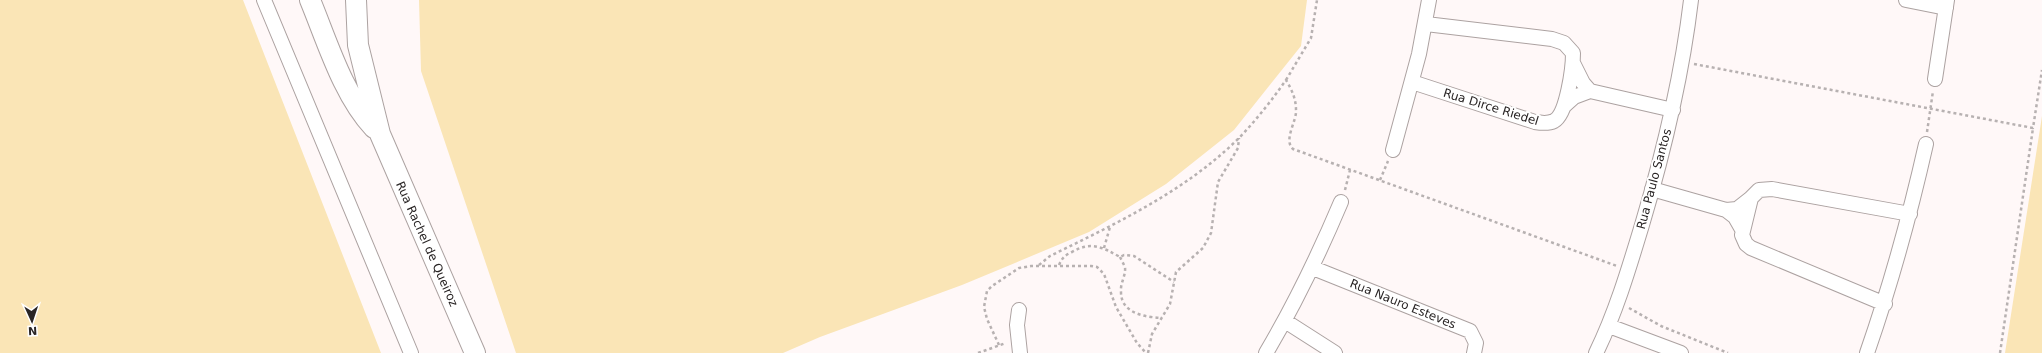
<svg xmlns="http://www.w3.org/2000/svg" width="2042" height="353" viewBox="0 0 2042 353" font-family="'DejaVu Sans',sans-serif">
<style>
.green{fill:#fae5b6}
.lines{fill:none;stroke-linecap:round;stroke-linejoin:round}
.street-casing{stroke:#aca2a1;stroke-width:16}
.secondary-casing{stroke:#aca2a1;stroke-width:22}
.path{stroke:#b7b1b1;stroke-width:2.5;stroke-dasharray:3 3;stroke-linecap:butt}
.street{stroke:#fff;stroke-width:14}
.secondary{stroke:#fff;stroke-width:20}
.labels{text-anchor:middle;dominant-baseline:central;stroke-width:4;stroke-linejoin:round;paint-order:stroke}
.street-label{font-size:12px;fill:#292525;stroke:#fff}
</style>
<rect width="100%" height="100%" fill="#fff8f8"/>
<!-- green -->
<path class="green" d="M 0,0 L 243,0 L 381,353 L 0,353 Z
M 419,0 L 1307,0 L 1301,46 L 1234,130 L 1166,184 L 1089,232 L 962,285 L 820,337 L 783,353 L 516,353 L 421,71 Z
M 2042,116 L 2042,353 L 2005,353 Z"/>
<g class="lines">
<defs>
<path id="street" d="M 264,0 L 411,353
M 1906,0 L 1946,8
M 1935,79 L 1947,0
M 1412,82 L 1535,122 C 1541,123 1548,124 1554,121 C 1567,114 1573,68 1573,53 L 1564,43 L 1552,39 L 1426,24
M 1590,91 L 1673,110
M 1564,106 L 1574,97 L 1590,91 L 1583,83 L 1573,63
M 1393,150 L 1419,54 L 1429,0
M 1652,189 L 1726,210
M 1743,231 L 1735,217 L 1726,210 L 1737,209 L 1751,198
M 1313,268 L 1470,331 L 1476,343 L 1474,353
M 1885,304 L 1751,248 L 1746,244 L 1742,235 L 1751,198 L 1759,190 L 1772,189 L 1910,214
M 1019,310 L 1017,325 L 1020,353
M 1285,321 L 1335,353
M 1609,326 L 1681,353
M 1266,353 C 1295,304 1319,254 1341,202
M 1596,353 C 1616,312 1629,268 1642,225 C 1664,151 1682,76 1691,0
M 1867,353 C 1891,284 1910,215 1926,144"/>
<path id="secondary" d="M 310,0 C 327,41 343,95 374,128
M 356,0 L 358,45 L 380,134 L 475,353"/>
</defs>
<!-- street casing -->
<use href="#street" class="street-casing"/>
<!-- secondary casing -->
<use href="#secondary" class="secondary-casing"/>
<!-- path -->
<path class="path" d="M 1694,64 L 2033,128 L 2042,70
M 1286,80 L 1311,38 L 1317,0
M 1927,132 L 1933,91
M 1380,180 L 1388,161
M 1345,190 L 1350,170
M 1104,248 L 1110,227
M 1120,257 L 1125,267 C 1126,276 1120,283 1121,292 C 1121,314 1146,317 1162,318
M 1039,265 L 1050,256 C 1117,223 1186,191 1240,137 C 1257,119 1272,100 1286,80 C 1292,90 1296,99 1296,110 C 1297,121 1283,140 1293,149 L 1617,266
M 1059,265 C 1062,258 1065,255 1072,252 C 1091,241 1102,247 1120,257 L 1124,255 L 1134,256 L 1174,282
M 1629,308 L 1661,326 L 1728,353
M 999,345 L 987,319 L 984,307 L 987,291 L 992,286 L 1019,268 L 1031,266 L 1091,266 L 1097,267 L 1104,274 L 1116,307 L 1137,343 L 1146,353
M 978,353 L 1006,343
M 1148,353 L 1152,334 L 1170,304 L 1176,272 L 1203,248 L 1211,233 L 1218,182 L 1238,148 L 1239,138
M 2000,353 L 2033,128"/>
<!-- street -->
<use href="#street" class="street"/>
<!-- secondary -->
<use href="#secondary" class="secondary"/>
</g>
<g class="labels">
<!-- street labels -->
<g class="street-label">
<text transform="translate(1491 107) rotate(17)">Rua Dirce Riedel</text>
<text transform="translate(1654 179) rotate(-75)">Rua Paulo Santos</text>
<text transform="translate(427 244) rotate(66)">Rua Rachel de Queiroz</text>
<text transform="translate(1403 304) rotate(22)">Rua Nauro Esteves</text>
</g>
</g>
<!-- north arrow -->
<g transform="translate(32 321) rotate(177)" stroke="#ffffff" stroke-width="3" paint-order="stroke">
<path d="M0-3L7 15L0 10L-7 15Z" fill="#292525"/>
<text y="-6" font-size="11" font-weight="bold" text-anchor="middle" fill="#292525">N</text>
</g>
</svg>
